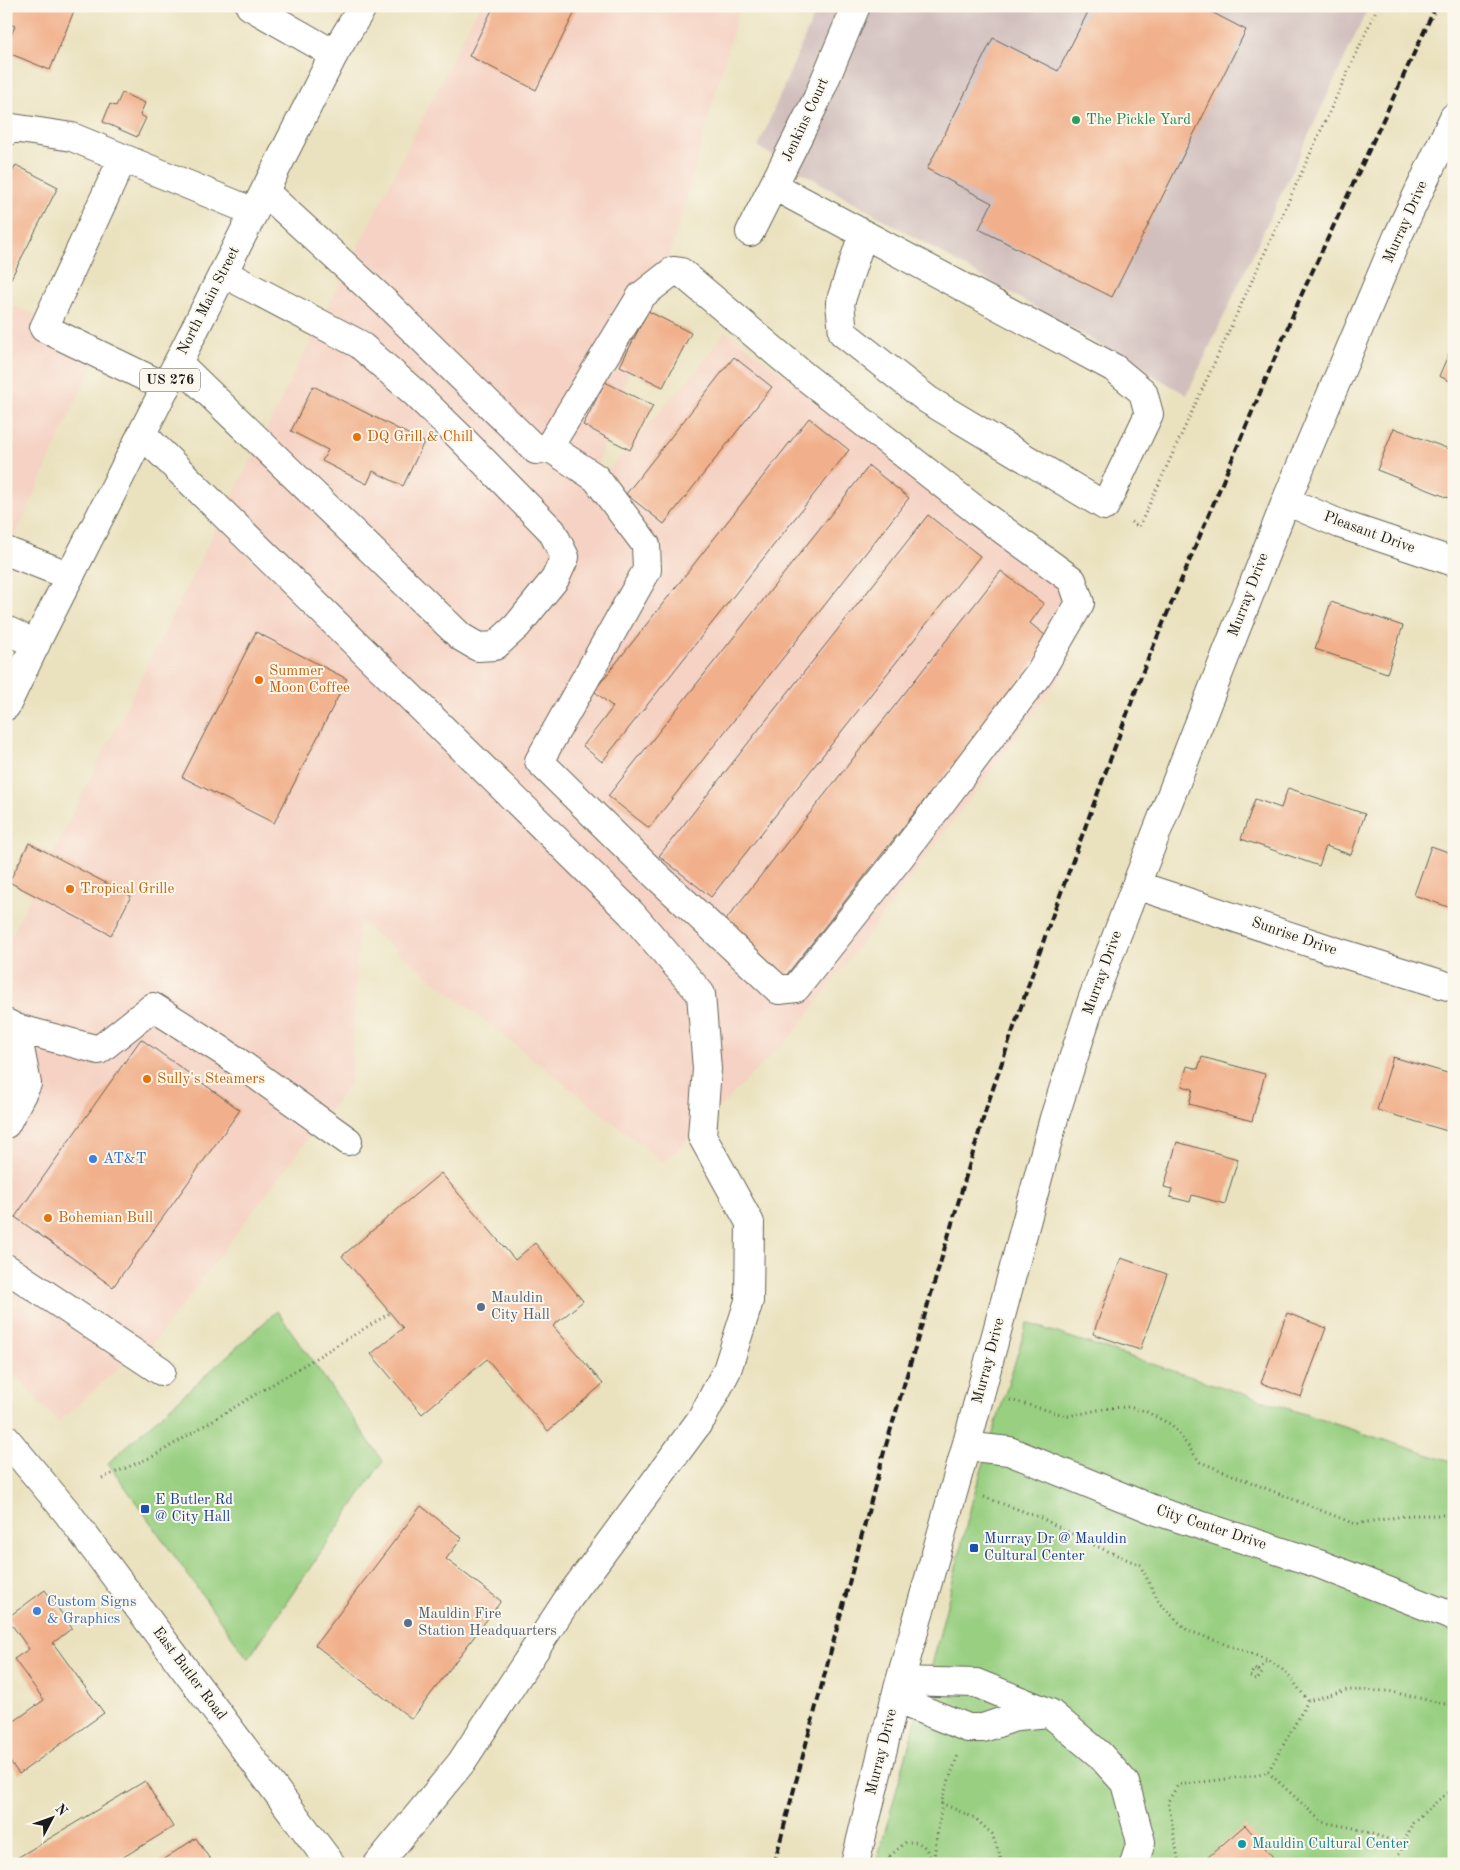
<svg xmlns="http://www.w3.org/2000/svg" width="1460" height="1870" viewBox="0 0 1460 1870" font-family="'Old Standard TT',serif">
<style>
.built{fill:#f5d2c3}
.industrial{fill:#d1bfbd}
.green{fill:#98cf81;stroke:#5a764e}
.building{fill:#f1b08b}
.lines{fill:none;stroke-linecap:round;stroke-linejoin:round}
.minor-casing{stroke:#646155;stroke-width:30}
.major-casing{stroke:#646155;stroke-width:30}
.path{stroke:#646155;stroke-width:3;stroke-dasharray:1 4;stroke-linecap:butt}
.minor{stroke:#fff;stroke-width:28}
.major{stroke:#fff;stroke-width:28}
.rail{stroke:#1c1c1c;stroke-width:4;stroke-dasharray:8 4;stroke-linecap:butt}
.leisure-dot{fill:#2e9e5b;stroke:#fbf7ec;stroke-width:2}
.food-dot{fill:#e8710a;stroke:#fbf7ec;stroke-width:2}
.shop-dot{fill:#3f7fe0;stroke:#fbf7ec;stroke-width:2}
.service-dot{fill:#5c6f8a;stroke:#fbf7ec;stroke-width:2}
.transit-dot{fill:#1a4fb4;stroke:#fbf7ec;stroke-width:2}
.culture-dot{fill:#0f9aa8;stroke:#fbf7ec;stroke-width:2}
.labels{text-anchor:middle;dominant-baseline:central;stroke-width:4;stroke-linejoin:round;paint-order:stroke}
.shield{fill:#fbf7ec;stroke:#5f5e5a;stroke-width:1}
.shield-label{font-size:14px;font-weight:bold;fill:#1c1c1c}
.street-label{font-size:15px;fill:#1c1c1c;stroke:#fbf7ec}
.leisure-label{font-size:15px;fill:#27864d;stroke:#fbf7ec;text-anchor:start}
.food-label{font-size:15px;fill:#c56008;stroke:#fbf7ec;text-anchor:start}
.shop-label{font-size:15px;fill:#366cbe;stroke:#fbf7ec;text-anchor:start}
.service-label{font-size:15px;fill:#4e5e75;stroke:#fbf7ec;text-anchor:start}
.transit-label{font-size:15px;fill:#164399;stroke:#fbf7ec;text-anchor:start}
.culture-label{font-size:15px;fill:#0d838f;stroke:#fbf7ec;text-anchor:start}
</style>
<rect width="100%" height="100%" fill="#fbf7ec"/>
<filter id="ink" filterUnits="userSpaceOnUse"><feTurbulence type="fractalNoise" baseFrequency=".02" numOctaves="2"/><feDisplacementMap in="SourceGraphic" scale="10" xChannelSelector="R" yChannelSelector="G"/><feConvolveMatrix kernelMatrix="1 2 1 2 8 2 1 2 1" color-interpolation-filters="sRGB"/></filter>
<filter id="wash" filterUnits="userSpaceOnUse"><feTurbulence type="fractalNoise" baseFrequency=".0096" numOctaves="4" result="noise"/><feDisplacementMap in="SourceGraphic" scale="20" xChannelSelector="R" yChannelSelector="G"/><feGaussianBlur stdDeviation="1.12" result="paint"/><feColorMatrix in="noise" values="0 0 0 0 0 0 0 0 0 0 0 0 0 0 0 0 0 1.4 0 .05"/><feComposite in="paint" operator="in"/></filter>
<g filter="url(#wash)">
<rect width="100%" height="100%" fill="#eae2bf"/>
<!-- built -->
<path class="built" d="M 479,6 L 740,6 L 668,262 L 586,495 L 700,366 L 725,331 L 1077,590 L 1066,670 L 794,1033 L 664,1163 L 359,921 L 351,1082 L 155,1341 L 108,1377 L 58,1423 L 6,1364 L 6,946 Z
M 6,303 L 102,343 L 6,557 Z"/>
<!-- industrial -->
<path class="industrial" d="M 818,6 L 1369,6 L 1187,395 L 758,147 Z"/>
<!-- green -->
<path class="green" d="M 277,1311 L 383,1461 L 248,1659 L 108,1463 Z
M 1027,1323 L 1454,1463 L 1454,1864 L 876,1864 L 919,1709 L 928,1682 L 973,1498 Z"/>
<g id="blocks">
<!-- building -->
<path class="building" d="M 6,6 L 76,6 L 50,70 L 6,52 L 6,47 L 15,26 L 6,23 Z
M 494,6 L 578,6 L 536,90 L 469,56 Z
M 1091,6 L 1200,6 L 1246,30 L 1112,297 L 979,229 L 992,203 L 927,169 L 993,38 L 1058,71 Z
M 122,93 L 145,103 L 140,115 L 146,118 L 137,137 L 103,122 L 110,104 L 116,106 Z
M 16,165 L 58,187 L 6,288 L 6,184 Z
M 648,311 L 691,333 L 663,387 L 620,366 Z
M 1454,342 L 1454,383 L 1439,376 Z
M 734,357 L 772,387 L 664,524 L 626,494 Z
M 605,382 L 653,406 L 630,450 L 583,425 Z
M 313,386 L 424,442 L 403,486 L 373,471 L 367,484 L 322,461 L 328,450 L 291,431 Z
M 809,418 L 849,450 L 602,762 L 583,746 L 613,707 L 594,691 Z
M 1394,428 L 1454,451 L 1454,500 L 1377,470 Z
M 869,466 L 909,498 L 649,828 L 608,796 Z
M 928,515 L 980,556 L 711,897 L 659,856 Z
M 1001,571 L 1044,604 L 1030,623 L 1051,640 L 785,977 L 721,926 Z
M 1331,602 L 1403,626 L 1387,673 L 1315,649 Z
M 256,632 L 347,679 L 274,823 L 182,777 Z
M 1288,788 L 1365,814 L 1351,855 L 1326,846 L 1319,866 L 1241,839 L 1255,799 L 1281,808 Z
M 29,843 L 131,896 L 111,935 L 9,882 Z
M 1431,846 L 1454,854 L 1454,909 L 1414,895 Z
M 141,1039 L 240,1110 L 113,1287 L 15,1217 Z
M 1202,1057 L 1265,1074 L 1252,1121 L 1189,1104 L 1193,1089 L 1182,1086 L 1187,1066 L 1198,1069 Z
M 1393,1057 L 1454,1075 L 1454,1133 L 1377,1110 Z
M 1177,1142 L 1238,1159 L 1225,1204 L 1192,1195 L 1190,1202 L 1170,1197 L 1172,1189 L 1164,1187 Z
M 441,1173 L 515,1260 L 535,1243 L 583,1301 L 553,1326 L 603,1384 L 548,1431 L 487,1359 L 422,1414 L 371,1354 L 403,1328 L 342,1256 Z
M 1121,1258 L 1167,1274 L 1140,1350 L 1093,1334 Z
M 1287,1313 L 1326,1328 L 1301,1397 L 1261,1383 Z
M 421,1506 L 462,1538 L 446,1559 L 501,1601 L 412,1719 L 315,1645 Z
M 45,1590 L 72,1628 L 53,1643 L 104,1713 L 19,1774 L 6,1756 L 6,1727 L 44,1700 L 14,1659 L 29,1649 L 7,1618 Z
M 145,1781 L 173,1827 L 112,1864 L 7,1864 Z
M 1245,1825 L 1279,1864 L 1200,1864 Z
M 196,1838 L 213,1864 L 156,1864 Z"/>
</g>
</g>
<g filter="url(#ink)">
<use href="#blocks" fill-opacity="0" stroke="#646155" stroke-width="1"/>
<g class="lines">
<defs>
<path id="minor" d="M 250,6 L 334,54
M 6,132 L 13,128 L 72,137 L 254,212
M 123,158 L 44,328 L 166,387
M 774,186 L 1114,368 L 1143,392 L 1149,414 L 1105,506 L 928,400 L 843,333 L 840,303 L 863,234
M 265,192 L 386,303 L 536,450 L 549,447 L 641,296 L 673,271 L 681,272 L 803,375 L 977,511 L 1072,580 L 1080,603 L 1040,672 L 900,857 L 796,988 L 779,990 L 648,868 L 539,761 L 647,570 L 646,545 L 596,478 L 549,447
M 750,232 L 817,99 L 856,6
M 178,363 L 461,637 L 478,647 L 495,646 L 517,626 L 555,579 L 565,557 L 552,531 L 460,437 L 416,394 L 359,344 L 223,273
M 142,434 L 631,913 L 701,994 L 707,1069 L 702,1136 L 750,1223 L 749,1301 L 727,1370 L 702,1418 L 568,1599 L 461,1763 L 378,1864
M 1286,501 L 1340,524 L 1454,562
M 6,551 L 70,576
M 6,630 L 36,644
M 1136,885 L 1341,953 L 1454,988
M 6,1023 L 16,1028 L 27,1084 L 6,1124
M 16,1028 L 99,1050 L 153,1007 L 224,1052 L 348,1141
M 6,1268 L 161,1371
M 967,1443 L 982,1448 L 1009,1451 L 1157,1511 L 1319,1564 L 1454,1617
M 901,1681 L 976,1683 L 1050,1713 L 1100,1755 L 1125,1783 L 1141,1842 L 1134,1864
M 895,1699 L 968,1728 L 983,1728 L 1018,1716 L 1048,1713
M 855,1864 L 895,1699 L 967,1443 L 1054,1118 L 1092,1000 L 1136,885 L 1286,501 L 1397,238 L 1454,117"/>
<path id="major" d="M 6,706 L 40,635 L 334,54 L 363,6
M 6,1439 L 66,1511 L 331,1864"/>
</defs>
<!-- minor casing -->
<use href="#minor" class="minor-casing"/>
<!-- major casing -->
<use href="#major" class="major-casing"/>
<!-- path -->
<path class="path" d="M 1131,522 L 1139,527 L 1378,6
M 1010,1400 L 1068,1416 L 1109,1408 L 1129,1407 L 1145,1411 L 1172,1425 L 1200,1462 L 1355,1524 L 1410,1515 L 1454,1515
M 102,1478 L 154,1456 L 390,1313
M 984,1497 L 1039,1517 L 1094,1545 L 1140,1565 L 1160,1604 L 1187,1630 L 1268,1660 L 1287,1673 L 1308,1701 L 1347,1690 L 1388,1691 L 1454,1706
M 1258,1671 L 1262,1673 L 1257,1680 L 1250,1676 L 1254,1669 L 1258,1671 L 1268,1660
M 1268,1772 L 1322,1822 L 1354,1828 L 1403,1844
M 941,1803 L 975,1818 L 992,1834 L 1003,1864
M 889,1856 L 898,1864
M 890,1856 L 906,1842 C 924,1841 926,1847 932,1863
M 933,1864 L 943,1796 L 958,1755
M 1179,1864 L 1168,1801 L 1178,1785 L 1259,1775 L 1268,1772 L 1308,1701
M 1397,1864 L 1396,1861 L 1413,1822 L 1454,1787"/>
<!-- minor -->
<use href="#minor" class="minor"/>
<!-- major -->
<use href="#major" class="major"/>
<!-- rail -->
<path class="rail" d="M 774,1864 L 884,1452 L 986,1109 L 1049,925 L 1143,671 L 1300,298 L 1436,6"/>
</g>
</g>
<!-- markers -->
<circle class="leisure-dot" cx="1076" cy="120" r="5"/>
<g class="food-dot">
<circle cx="357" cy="437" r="5"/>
<circle cx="259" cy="680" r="5"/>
<circle cx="70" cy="889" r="5"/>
<circle cx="147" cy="1079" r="5"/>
<circle cx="48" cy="1218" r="5"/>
</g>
<g class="shop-dot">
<circle cx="93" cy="1159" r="5"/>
<circle cx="37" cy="1611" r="5"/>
</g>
<g class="service-dot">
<circle cx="481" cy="1307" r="5"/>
<circle cx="408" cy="1623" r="5"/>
</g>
<g class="transit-dot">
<rect x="140" y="1504" width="10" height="10" rx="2.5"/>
<rect x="969" y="1543" width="10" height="10" rx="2.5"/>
</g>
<circle class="culture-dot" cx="1242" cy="1844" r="5"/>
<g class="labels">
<!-- shield labels -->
<rect class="shield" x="140" y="368.5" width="60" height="23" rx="4"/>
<g class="shield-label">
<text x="170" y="380">US 276</text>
</g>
<!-- street labels -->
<g class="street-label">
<text transform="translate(806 120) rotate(-65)">Jenkins Court</text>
<text transform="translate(1406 222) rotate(-66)">Murray Drive</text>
<text transform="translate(209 301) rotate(-63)">North Main Street</text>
<text transform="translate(1369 533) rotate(20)">Pleasant Drive</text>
<text transform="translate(1249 595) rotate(-69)">Murray Drive</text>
<text transform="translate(1294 937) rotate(19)">Sunrise Drive</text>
<text transform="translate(1103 973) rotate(-70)">Murray Drive</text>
<text transform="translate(989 1361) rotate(-75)">Murray Drive</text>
<text transform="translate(1211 1528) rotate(18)">City Center Drive</text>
<text transform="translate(189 1674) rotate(53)">East Butler Road</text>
<text transform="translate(882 1752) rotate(-76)">Murray Drive</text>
</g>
<!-- leisure labels -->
<g class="leisure-label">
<text x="1086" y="120">The Pickle Yard</text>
</g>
<!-- food labels -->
<g class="food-label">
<text x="367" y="437">DQ Grill &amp; Chill</text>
<text x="269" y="671">Summer<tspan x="269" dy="17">Moon Coffee</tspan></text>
<text x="80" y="889">Tropical Grille</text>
<text x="157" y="1079">Sully's Steamers</text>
<text x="58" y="1218">Bohemian Bull</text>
</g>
<!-- shop labels -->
<g class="shop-label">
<text x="103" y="1159">AT&amp;T</text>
<text x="47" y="1602">Custom Signs<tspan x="47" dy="17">&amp; Graphics</tspan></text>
</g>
<!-- service labels -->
<g class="service-label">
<text x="491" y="1298">Mauldin<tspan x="491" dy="17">City Hall</tspan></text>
<text x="418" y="1614">Mauldin Fire<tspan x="418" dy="17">Station Headquarters</tspan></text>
</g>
<!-- transit labels -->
<g class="transit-label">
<text x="155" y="1500">E Butler Rd<tspan x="155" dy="17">@ City Hall</tspan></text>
<text x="984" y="1539">Murray Dr @ Mauldin<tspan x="984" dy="17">Cultural Center</tspan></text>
</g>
<!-- culture labels -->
<g class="culture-label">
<text x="1252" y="1844">Mauldin Cultural Center</text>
</g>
</g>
<!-- margin -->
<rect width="1460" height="1870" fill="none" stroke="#fbf7ec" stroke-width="25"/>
<!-- north arrow -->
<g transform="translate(52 1818) rotate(49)" stroke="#fbf7ec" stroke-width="4" paint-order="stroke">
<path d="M0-4L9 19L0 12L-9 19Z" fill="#1c1c1c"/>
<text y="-8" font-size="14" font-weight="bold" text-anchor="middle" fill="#1c1c1c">N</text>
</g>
</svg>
